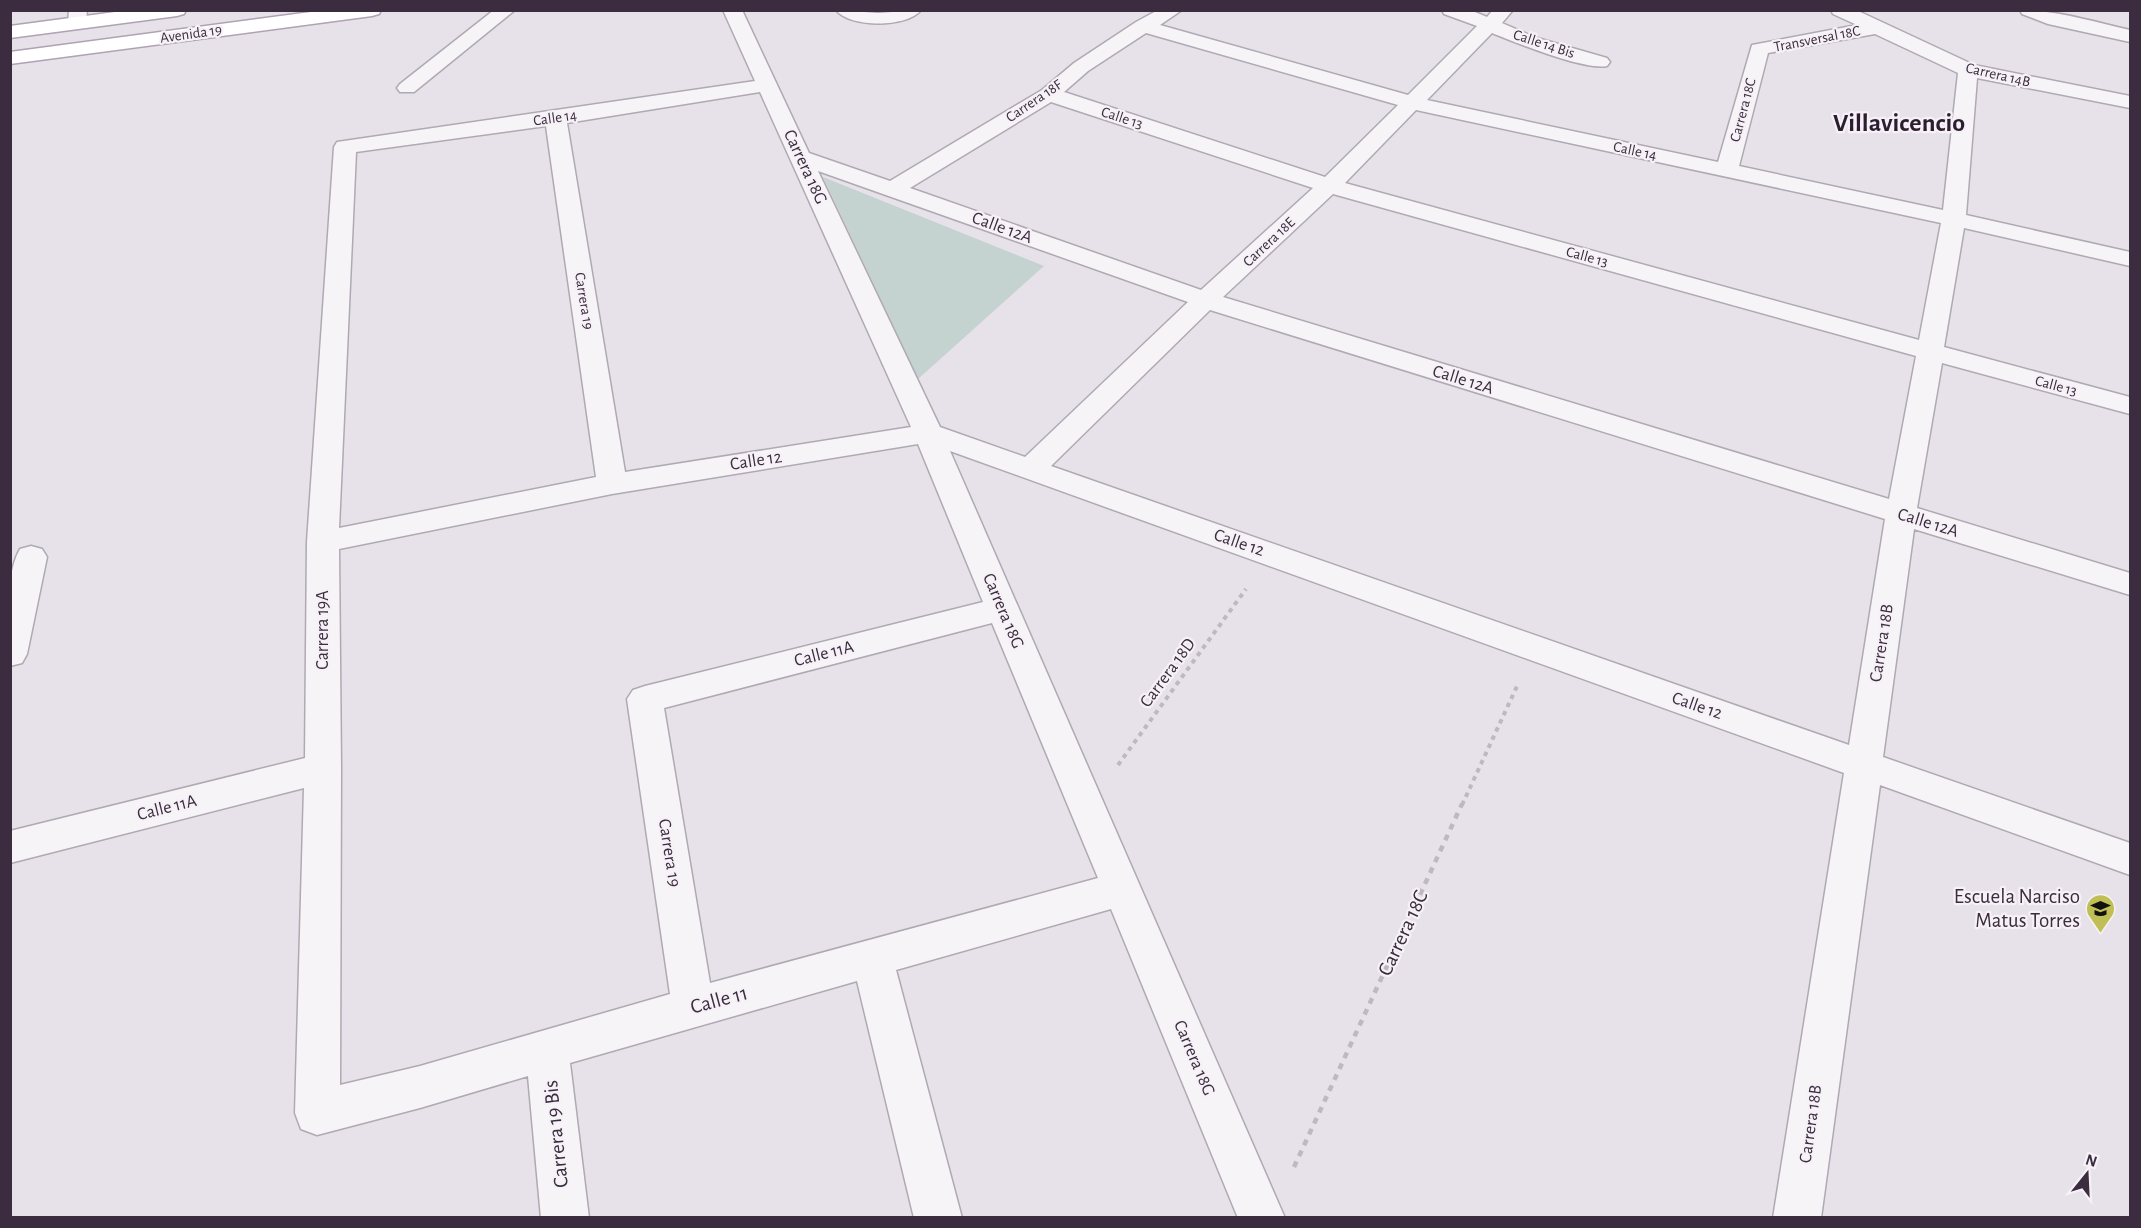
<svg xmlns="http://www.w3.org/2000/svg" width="2141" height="1228" viewBox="0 0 2141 1228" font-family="'Alegreya Sans',sans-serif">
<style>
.green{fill:#c4d2d0}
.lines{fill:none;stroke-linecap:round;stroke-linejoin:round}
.minor-casing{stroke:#b0a8b3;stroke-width:3}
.major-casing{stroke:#afa2b3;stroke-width:3}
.path-far1{stroke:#bfb8c0;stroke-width:4;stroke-dasharray:4.5 4.5;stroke-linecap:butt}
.path{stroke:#bfb8c0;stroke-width:4.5;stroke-dasharray:6 6;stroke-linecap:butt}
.minor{fill:#f7f4f7;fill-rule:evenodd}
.major{fill:#fff;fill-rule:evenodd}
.labels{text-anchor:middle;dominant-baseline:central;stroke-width:4.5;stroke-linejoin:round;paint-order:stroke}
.far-street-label{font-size:15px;fill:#3b2c3f;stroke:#f5f1f6}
.street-label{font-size:18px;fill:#3b2c3f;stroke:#f5f1f6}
.near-poi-label{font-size:21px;fill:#3b2c3f;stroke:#f5f1f6;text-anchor:end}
.near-street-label{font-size:21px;fill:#3b2c3f;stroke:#f5f1f6}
.far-town-label{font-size:26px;font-weight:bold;fill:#2c1e30;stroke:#f5f1f6}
</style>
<rect width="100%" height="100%" fill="#e7e2e9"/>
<!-- green -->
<path class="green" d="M 823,177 L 1044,266 L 918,379 Z"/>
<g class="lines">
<defs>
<path id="minor" d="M 69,10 L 87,10 L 86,23 L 84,27 L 70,27 L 68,23 Z
M 494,10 L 515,10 L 414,92 L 400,92 L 397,88 L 400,84 Z
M 723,10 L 742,10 L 809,153 L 890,181 L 1042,90 L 1074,63 L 1136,22 L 1158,10 L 1182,10 L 1160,25 L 1408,95 L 1477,26 L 1444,14 L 1442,10 L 1470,10 L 1487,17 L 1493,10 L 1513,10 L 1502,23 L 1534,37 L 1607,58 L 1610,62 L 1607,66 C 1586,71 1514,42 1492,33 L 1427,100 L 1718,162 L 1752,45 L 1857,25 L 1833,14 L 1831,10 L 1856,10 L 1974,65 L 2130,96 L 2130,108 L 1977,78 L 1966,215 L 2130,252 L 2130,266 L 1964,228 L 1944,347 L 2130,397 L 2130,414 L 1942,363 L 1917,508 L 2130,573 L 2130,595 L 1914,529 L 1883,757 L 2130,843 L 2130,875 L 1880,785 L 1821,1218 L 1773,1218 L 1844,773 L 950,451 L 1285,1218 L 1238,1218 L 1111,909 L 896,970 L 962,1218 L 914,1218 L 857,981 L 570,1063 L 589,1218 L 541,1218 L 528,1076 L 420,1108 L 317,1135 L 301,1129 L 295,1113 L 304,788 L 10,863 L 10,831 L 305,758 L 307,542 L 334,147 L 337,142 L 755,81 ZM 1146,33 L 1398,105 L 1325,177 L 1064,92 L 1088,71 ZM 1875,34 L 1958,73 L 1943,210 L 1739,166 L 1768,53 ZM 760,92 L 911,427 L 625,472 L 567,123 ZM 1051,102 L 1313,188 L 1201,290 L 910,188 ZM 1416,110 L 1941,223 L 1919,340 L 1345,183 ZM 546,126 L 596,477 L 339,528 L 356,152 ZM 818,171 L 1188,302 L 1025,457 L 940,427 ZM 1333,194 L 1916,356 L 1889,499 L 1223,297 ZM 1210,310 L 1885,519 L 1849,745 L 1051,466 ZM 918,444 L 983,602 L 645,686 L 633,690 L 627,699 L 670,994 L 420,1066 L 340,1085 L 341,768 L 339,549 L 612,494 ZM 992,623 L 1098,878 L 710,983 L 664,708 Z
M 836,10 L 878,13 L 921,10 C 907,28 850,28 836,10 Z
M 2020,10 C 2057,10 2094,22 2130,30 L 2130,42 L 2048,24 L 2022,14 Z
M 31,546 L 42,549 L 47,557 L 27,654 L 22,663 L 10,666 C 10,633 3,578 20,549 Z"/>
<path id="major" d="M 130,10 L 186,10 L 184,14 L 177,16 L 10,38 L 10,26 Z
M 326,10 L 381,10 L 379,14 L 372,16 L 10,64 L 10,52 Z"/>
</defs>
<!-- minor casing -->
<use href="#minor" class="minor-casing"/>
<!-- major casing -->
<use href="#major" class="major-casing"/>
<!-- path-far1 -->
<path class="path-far1" d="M 1118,765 L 1246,589
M 1462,805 L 1518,684"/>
<!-- path -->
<path class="path" d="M 1294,1167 L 1462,804"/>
<!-- minor -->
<use href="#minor" class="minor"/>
<!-- major -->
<use href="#major" class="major"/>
</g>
<!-- icons -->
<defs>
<symbol id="school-pin" viewBox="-11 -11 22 30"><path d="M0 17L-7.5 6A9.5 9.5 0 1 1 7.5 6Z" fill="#bfbf55" stroke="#f5f1f6"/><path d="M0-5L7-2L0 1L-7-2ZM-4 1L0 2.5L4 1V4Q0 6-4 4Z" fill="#111"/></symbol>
</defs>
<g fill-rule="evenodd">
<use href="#school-pin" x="2084" y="892" width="33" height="45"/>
</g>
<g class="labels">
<!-- far-street labels -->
<g class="far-street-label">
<text transform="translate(191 34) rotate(-8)">Avenida 19</text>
<text transform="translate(1817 39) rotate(-11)">Transversal 18C</text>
<text transform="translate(1544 44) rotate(18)">Calle 14 Bis</text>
<text transform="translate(1998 75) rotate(13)">Carrera 14B</text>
<text transform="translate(1034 101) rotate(-34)">Carrera 18F</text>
<text transform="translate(1743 110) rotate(-75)">Carrera 18C</text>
<text transform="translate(555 118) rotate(-8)">Calle 14</text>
<text transform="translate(1122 118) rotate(18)">Calle 13</text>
<text transform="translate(1635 151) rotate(12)">Calle 14</text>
<text transform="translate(1269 242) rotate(-43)">Carrera 18E</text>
<text transform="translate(1587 257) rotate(15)">Calle 13</text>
<text transform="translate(584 301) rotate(81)">Carrera 19</text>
<text transform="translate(2056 386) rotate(15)">Calle 13</text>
</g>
<!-- street labels -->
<g class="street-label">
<text transform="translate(805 167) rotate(65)">Carrera 18G</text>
<text transform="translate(1002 228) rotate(20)">Calle 12A</text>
<text transform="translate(1463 380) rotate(17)">Calle 12A</text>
<text transform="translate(756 461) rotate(-9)">Calle 12</text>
<text transform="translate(1928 523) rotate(17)">Calle 12A</text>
<text transform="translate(1239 543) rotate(19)">Calle 12</text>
<text transform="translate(1003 611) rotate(67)">Carrera 18G</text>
<text transform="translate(323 630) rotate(-90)">Carrera 19A</text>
<text transform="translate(1882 643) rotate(-81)">Carrera 18B</text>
<text transform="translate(824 654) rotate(-14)">Calle 11A</text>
<text transform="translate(1168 673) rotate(-54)">Carrera 18D</text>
<text transform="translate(1697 706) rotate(19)">Calle 12</text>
<text transform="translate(167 808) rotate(-14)">Calle 11A</text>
<text transform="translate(669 853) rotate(81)">Carrera 19</text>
<text transform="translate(1194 1058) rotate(67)">Carrera 18G</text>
<text transform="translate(1811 1124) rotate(-82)">Carrera 18B</text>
</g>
<!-- near-poi labels -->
<g class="near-poi-label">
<text x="2080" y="896">Escuela Narciso<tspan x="2080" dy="24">Matus Torres</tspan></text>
</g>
<!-- near-street labels -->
<g class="near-street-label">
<text transform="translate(1403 933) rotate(-65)">Carrera 18C</text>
<text transform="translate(719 1000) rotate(-15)">Calle 11</text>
<text transform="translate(556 1134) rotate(-96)">Carrera 19 Bis</text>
</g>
<!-- far-town labels -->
<g class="far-town-label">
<text x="1899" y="123">Villavicencio</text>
</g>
</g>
<!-- border -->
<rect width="2141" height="1228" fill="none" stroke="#3b2c3f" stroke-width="24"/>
<!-- north arrow -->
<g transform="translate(2087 1174) rotate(18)" stroke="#f5f1f6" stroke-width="4.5" paint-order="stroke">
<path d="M0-4.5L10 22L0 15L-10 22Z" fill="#3b2c3f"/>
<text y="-9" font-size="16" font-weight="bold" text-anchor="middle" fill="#3b2c3f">N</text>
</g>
</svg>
